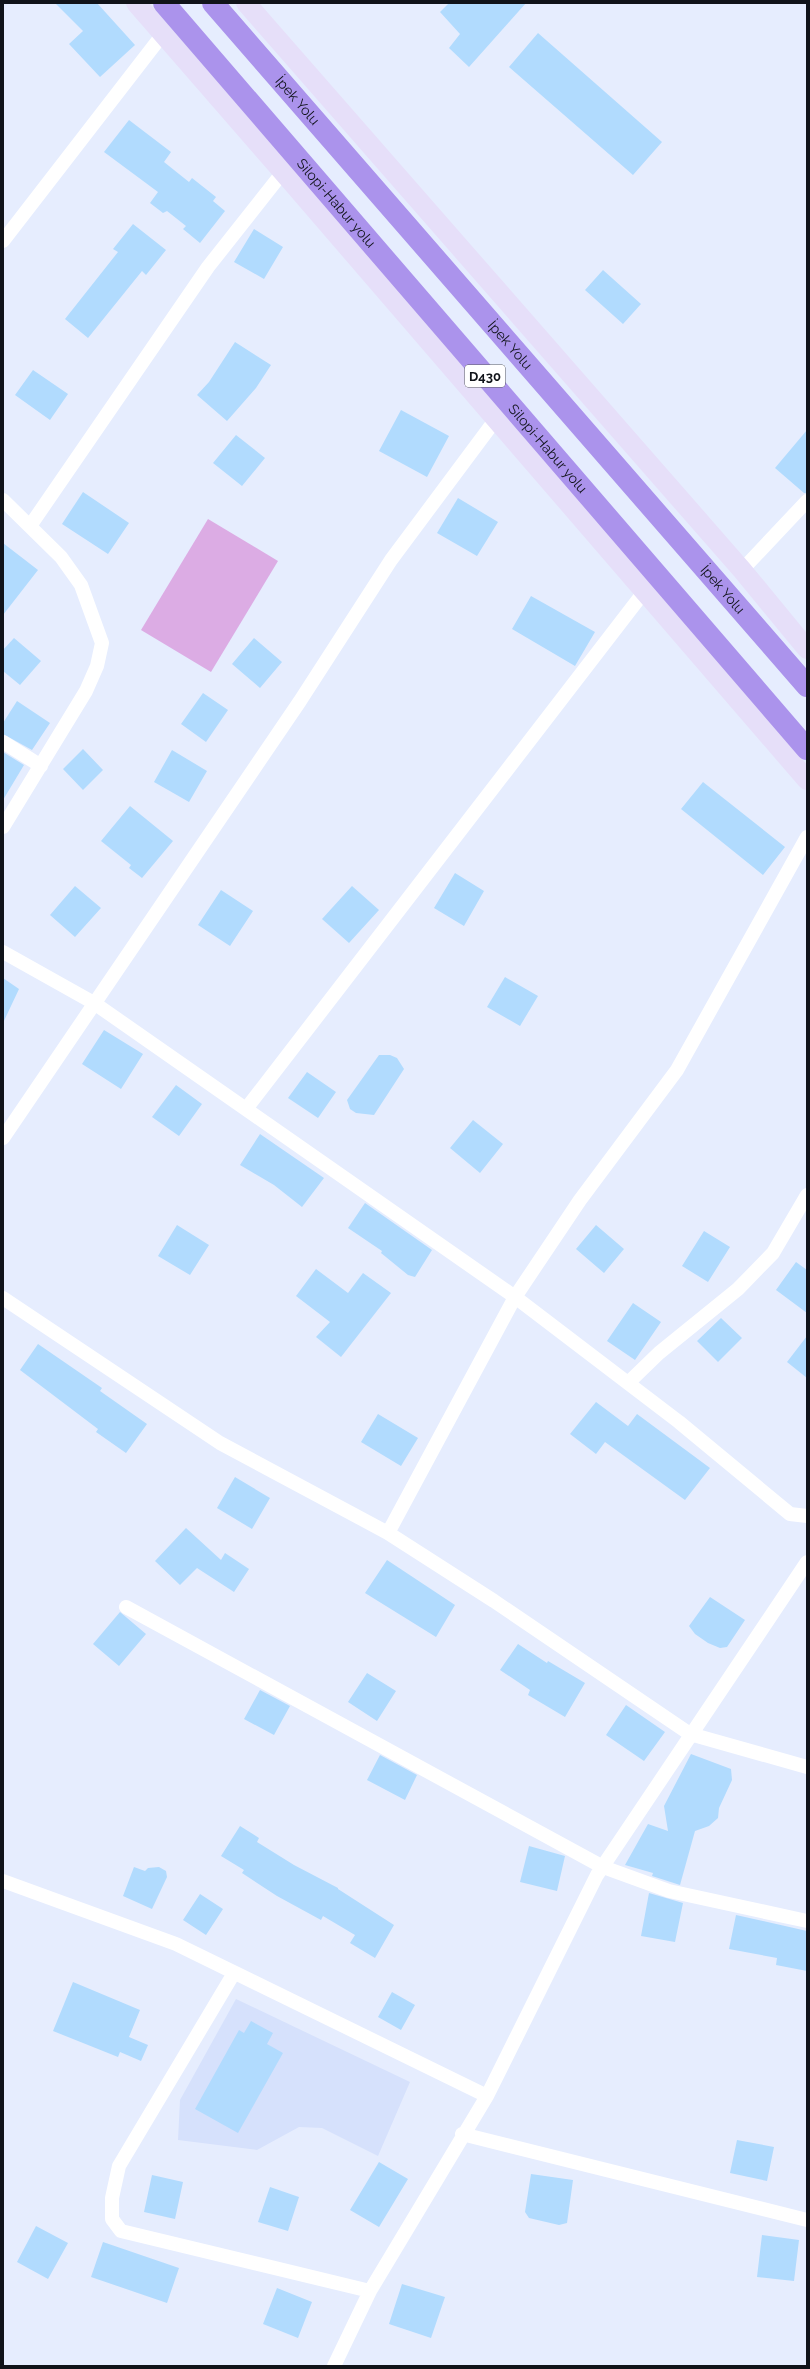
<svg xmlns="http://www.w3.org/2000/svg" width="810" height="2369" viewBox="0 0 810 2369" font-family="Raleway,sans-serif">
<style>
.built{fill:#d6e1fc}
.green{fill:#dcace4}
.building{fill:#b1dbfe}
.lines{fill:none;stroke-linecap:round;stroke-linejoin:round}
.street{stroke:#fff;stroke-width:14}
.secondary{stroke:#e6dff9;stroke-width:20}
.highway{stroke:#ab93ec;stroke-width:22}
.labels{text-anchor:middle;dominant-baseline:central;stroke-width:3.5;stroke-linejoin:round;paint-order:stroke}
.shield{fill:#fff;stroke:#585a5e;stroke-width:1}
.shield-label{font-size:13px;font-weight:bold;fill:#101319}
.street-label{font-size:14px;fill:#101319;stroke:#fff}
</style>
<rect width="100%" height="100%" fill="#e6edfe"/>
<!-- built -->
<path class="built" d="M 236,1999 L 410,2082 L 378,2156 L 322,2128 L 299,2127 L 257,2150 L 178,2140 L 180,2100 Z"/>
<!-- green -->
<path class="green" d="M 208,519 L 278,561 L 211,672 L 141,630 Z"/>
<!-- building -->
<path class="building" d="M 55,3 L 97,3 L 135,45 L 100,77 L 69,44 L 83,31 Z
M 449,3 L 526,3 L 469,67 L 449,48 L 460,34 L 440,12 Z
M 538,33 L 662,142 L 633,175 L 509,67 Z
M 129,120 L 171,152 L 164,162 L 189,182 L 192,178 L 216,197 L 213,201 L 225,211 L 200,243 L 183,229 L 186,226 L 167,211 L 163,213 L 150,203 L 158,192 L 104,152 Z
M 133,224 L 166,250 L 146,275 L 142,271 L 88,338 L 65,319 L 118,252 L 113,249 Z
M 254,229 L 283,247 L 264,279 L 234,262 Z
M 603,270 L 641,304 L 623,324 L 585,290 Z
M 235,342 L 271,365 L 256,388 L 227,421 L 197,395 L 209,382 Z
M 33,370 L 68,394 L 50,420 L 15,395 Z
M 401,410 L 449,436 L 427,477 L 379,451 Z
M 807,430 L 807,493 L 804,493 L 775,468 Z
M 236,435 L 265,458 L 242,486 L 213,463 Z
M 83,492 L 129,523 L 108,554 L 62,524 Z
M 458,498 L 498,522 L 477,556 L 437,533 Z
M 3,543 L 38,570 L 3,615 Z
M 531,596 L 595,632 L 575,666 L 512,629 Z
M 14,638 L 41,661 L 20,685 L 3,671 L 3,650 Z
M 254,638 L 282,662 L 260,688 L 232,664 Z
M 203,693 L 228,710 L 206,742 L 181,724 Z
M 17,701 L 50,723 L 32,750 L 3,734 L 3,723 Z
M 83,749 L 103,770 L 83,790 L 63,769 Z
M 172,750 L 207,771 L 189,802 L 154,782 Z
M 3,752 L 24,765 L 3,800 Z
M 703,782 L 785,847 L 763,875 L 681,809 Z
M 130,806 L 173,841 L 142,878 L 129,868 L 131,865 L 101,841 Z
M 455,873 L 484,891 L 464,926 L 434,908 Z
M 75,886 L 101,908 L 75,937 L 50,915 Z
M 352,886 L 379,910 L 349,943 L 322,919 Z
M 221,890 L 253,911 L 230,946 L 198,925 Z
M 505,977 L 538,996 L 520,1026 L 487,1007 Z
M 3,978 L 19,989 L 3,1023 Z
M 104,1030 L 143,1054 L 121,1089 L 82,1064 Z
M 379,1055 L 390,1055 L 397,1058 L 404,1069 L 374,1115 L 356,1113 L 350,1109 L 347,1100 Z
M 307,1072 L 336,1092 L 318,1118 L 288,1098 Z
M 176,1085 L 202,1104 L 179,1136 L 152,1117 Z
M 473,1120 L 503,1144 L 480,1173 L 450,1148 Z
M 260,1134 L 324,1178 L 302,1207 L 274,1185 L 240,1165 Z
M 365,1203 L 432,1250 L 415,1277 L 408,1275 L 381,1253 L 382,1251 L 348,1228 Z
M 177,1225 L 209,1245 L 190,1275 L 158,1256 Z
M 596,1225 L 624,1249 L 604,1273 L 576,1249 Z
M 704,1231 L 730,1247 L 708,1282 L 682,1266 Z
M 796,1262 L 807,1270 L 807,1313 L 776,1290 Z
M 316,1269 L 348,1293 L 363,1273 L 391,1293 L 341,1357 L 316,1337 L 330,1322 L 296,1296 Z
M 633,1303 L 661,1322 L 635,1360 L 607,1341 Z
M 721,1318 L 742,1338 L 718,1362 L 697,1341 Z
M 807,1336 L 807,1378 L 787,1362 Z
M 38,1344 L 102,1388 L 100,1391 L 147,1424 L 126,1453 L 96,1432 L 98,1429 L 20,1370 Z
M 596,1402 L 628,1426 L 637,1414 L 710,1468 L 685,1500 L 605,1442 L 596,1454 L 570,1434 Z
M 378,1414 L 418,1438 L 401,1466 L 361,1442 Z
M 235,1477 L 270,1498 L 252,1529 L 217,1508 Z
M 186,1528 L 221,1560 L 225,1553 L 249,1569 L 234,1592 L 197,1568 L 180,1585 L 155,1561 Z
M 387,1560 L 455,1605 L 436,1637 L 365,1593 Z
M 710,1597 L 745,1620 L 727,1647 L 720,1648 L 708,1643 L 695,1634 L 689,1626 Z
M 120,1612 L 146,1634 L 119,1666 L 93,1644 Z
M 518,1644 L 547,1663 L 548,1661 L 585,1683 L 565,1717 L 528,1695 L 530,1690 L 500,1670 Z
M 367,1673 L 396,1691 L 377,1721 L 348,1702 Z
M 260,1690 L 290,1706 L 274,1735 L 244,1719 Z
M 626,1705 L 665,1732 L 644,1761 L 606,1735 Z
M 691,1754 L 731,1769 L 732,1780 L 719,1808 L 718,1818 L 709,1826 L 695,1831 L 680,1885 L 652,1876 L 653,1873 L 625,1865 L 648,1824 L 668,1831 L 664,1806 Z
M 380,1755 L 417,1775 L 405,1800 L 367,1780 Z
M 240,1826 L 259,1838 L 257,1842 L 294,1865 L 338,1888 L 338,1889 L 394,1925 L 375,1958 L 350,1943 L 355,1935 L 323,1916 L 321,1920 L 277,1896 L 242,1873 L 244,1870 L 221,1856 Z
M 529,1846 L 565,1856 L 557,1891 L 520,1882 Z
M 134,1867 L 145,1871 L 148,1868 L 159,1867 L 166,1871 L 167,1877 L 152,1909 L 123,1896 Z
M 649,1893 L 683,1903 L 675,1942 L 641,1936 Z
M 200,1894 L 223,1909 L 206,1935 L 183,1920 Z
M 736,1915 L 807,1931 L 807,1971 L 776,1965 L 777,1958 L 729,1949 Z
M 73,1982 L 140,2010 L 129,2037 L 148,2045 L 141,2061 L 120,2052 L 118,2057 L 53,2031 Z
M 392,1992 L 415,2005 L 401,2030 L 378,2017 Z
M 251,2021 L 273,2033 L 267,2044 L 283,2053 L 238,2133 L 195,2109 L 239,2030 L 244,2033 Z
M 737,2140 L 774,2147 L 767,2181 L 730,2173 Z
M 379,2162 L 408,2179 L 379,2227 L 350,2210 Z
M 531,2174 L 573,2180 L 567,2223 L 559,2225 L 529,2218 L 525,2212 Z
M 152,2175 L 183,2182 L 175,2219 L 144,2212 Z
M 270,2187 L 299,2197 L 288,2231 L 258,2222 Z
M 36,2226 L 68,2243 L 48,2279 L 17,2262 Z
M 762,2235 L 799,2240 L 794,2281 L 757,2277 Z
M 103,2242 L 179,2268 L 167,2303 L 91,2277 Z
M 402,2284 L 445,2297 L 431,2338 L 389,2324 Z
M 277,2288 L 312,2302 L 298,2338 L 263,2324 Z"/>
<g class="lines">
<!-- street -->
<path class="street" d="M 3,241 L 163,34
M 3,500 L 61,557 L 81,585 L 102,643 L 97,666 L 86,691 L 3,827
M 30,526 L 208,267 L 283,172
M 742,570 L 807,501
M 3,742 L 41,766
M 3,952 L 94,1003 L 515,1297 L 679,1422 L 790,1514 L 807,1516
M 246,1109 L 644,592
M 3,1138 L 300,701 L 391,560 L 496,419
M 3,1298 L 220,1443 L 388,1533 L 494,1601 L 690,1734 L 807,1767
M 628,1383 L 659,1353 L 738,1289 L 773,1253 L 807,1195
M 388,1533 L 515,1297 L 580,1200 L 677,1070 L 807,837
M 126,1607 L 603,1867 L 669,1891 L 807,1921
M 3,1881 L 176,1944 L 487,2096
M 234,1973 L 119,2166 L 112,2198 L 112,2219 L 121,2231 L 370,2291
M 462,2134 L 807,2220
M 334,2366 L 370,2291 L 487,2096 L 597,1875 L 807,1562"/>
<!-- secondary -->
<path class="secondary" d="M 136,3 L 283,172 L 807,780
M 246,3 L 742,570 L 807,649"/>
<!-- highway -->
<g class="highway">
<path id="s1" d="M 164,3 L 807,749"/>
<path id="s2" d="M 213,3 L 807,686"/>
</g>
</g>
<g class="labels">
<!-- shield labels -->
<rect class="shield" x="465" y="365" width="40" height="22" rx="3"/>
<g class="shield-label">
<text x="485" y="376">D430</text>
</g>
<!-- street labels -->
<g class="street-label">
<text stroke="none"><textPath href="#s2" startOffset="129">İpek Yolu</textPath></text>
<text stroke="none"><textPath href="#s1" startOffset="264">Silopi-Habur yolu</textPath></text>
<text stroke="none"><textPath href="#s2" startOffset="453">İpek Yolu</textPath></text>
<text stroke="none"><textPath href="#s1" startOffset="588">Silopi-Habur yolu</textPath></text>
<text stroke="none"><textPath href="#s2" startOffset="777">İpek Yolu</textPath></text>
</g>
</g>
<!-- border -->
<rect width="810" height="2369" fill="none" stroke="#101319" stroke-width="8"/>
</svg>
